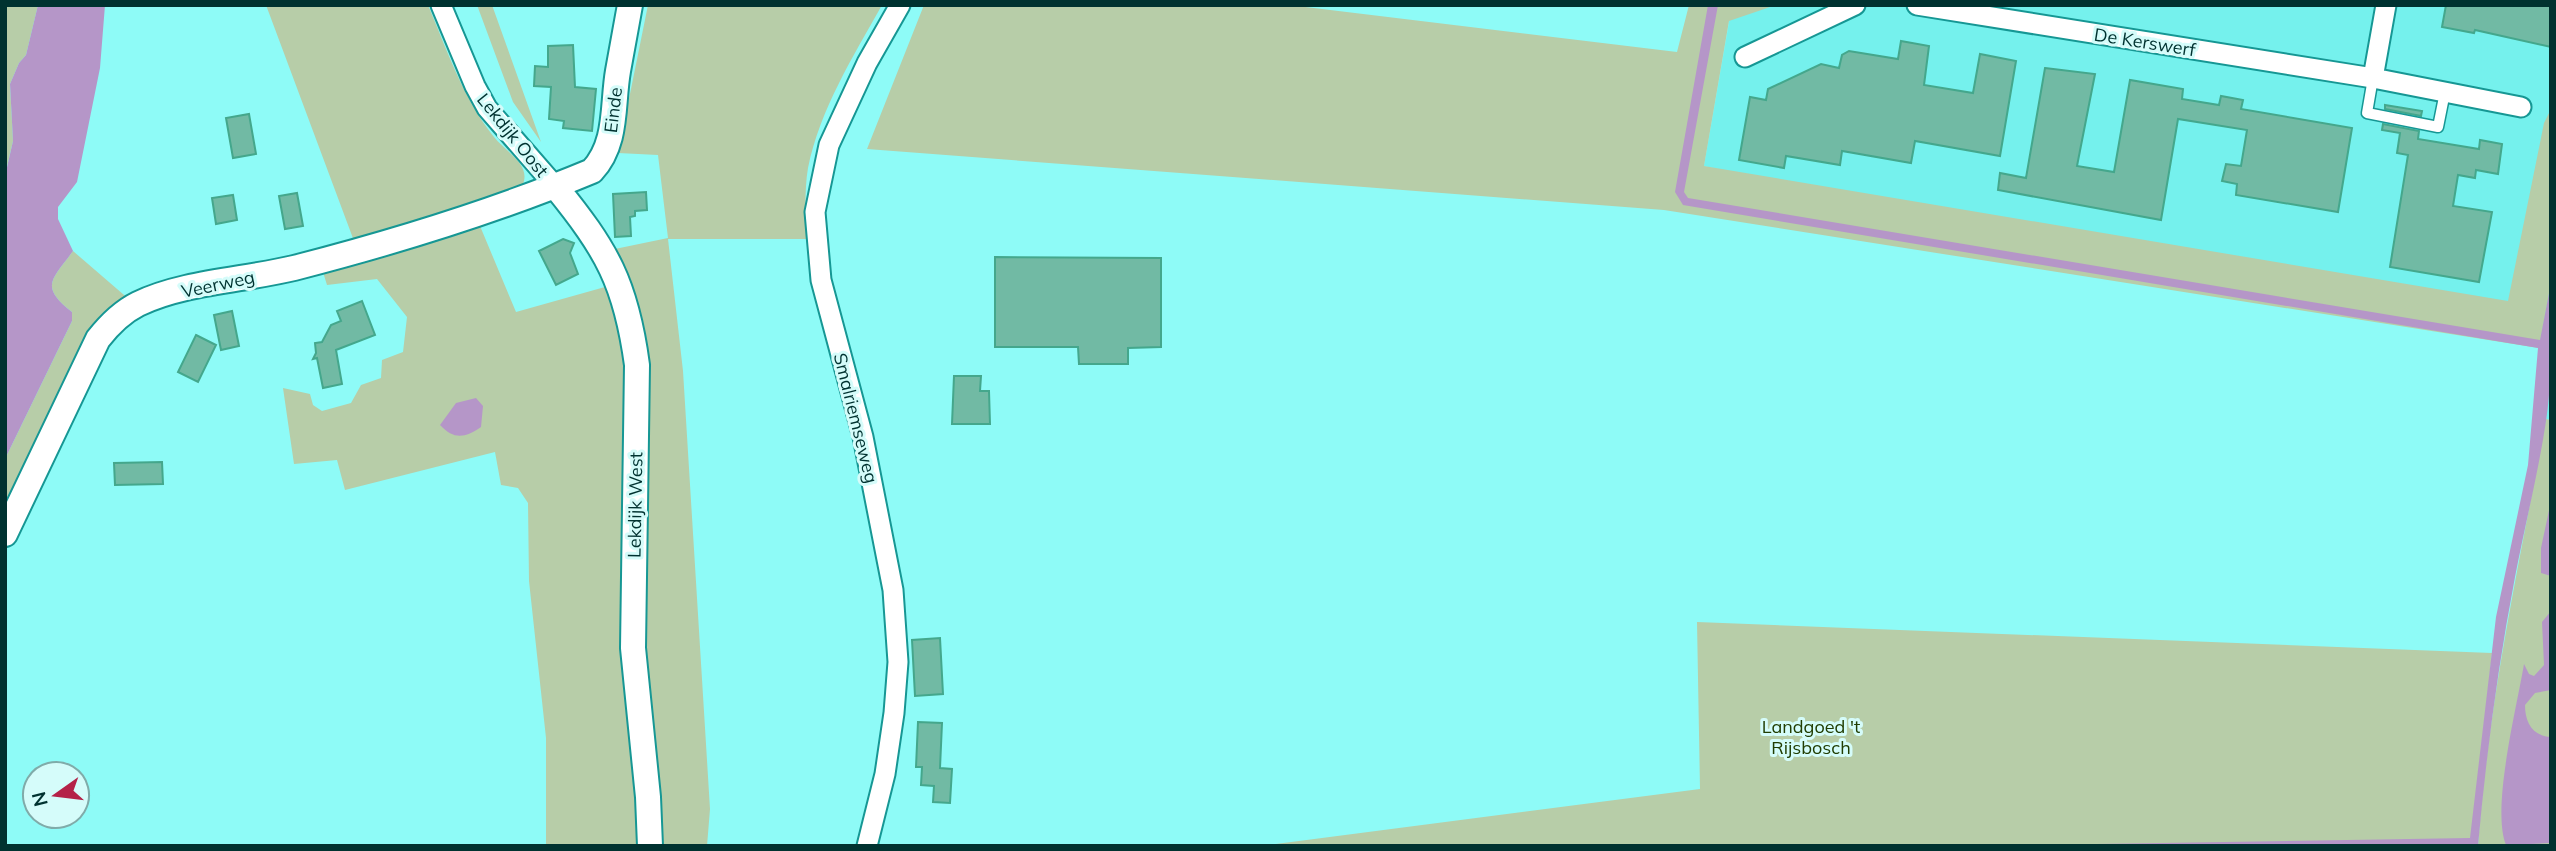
<svg xmlns="http://www.w3.org/2000/svg" width="2556" height="851" viewBox="0 0 2556 851" font-family="Mulish,sans-serif">
<style>
.built{fill:#75f1ed}
.green{fill:#b7cda8}
.water{fill:#b596c8}
.building{fill:#71baa4;stroke:#44a78c;stroke-width:2}
.lines{fill:none;stroke-linecap:round;stroke-linejoin:round}
.service-casing{stroke:#169794;stroke-width:13}
.minor-casing{stroke:#169794;stroke-width:23}
.tertiary-casing{stroke:#169794;stroke-width:28}
.service{stroke:#fff;stroke-width:10}
.minor{stroke:#fff;stroke-width:19}
.tertiary{stroke:#fff;stroke-width:24}
.labels{text-anchor:middle;dominant-baseline:central;stroke-width:6;stroke-linejoin:round;paint-order:stroke}
.street-label{font-size:18px;fill:#003230;stroke:#d5fcfa}
.park-label{font-size:18px;fill:#213d02;stroke:#d5fcfa}
</style>
<rect width="100%" height="100%" fill="#8efbf7"/>
<!-- built -->
<path class="built" d="M 1732,5 L 2551,5 L 2551,420 L 2546,419 L 2539,348 L 1704,166 Z"/>
<!-- green -->
<path class="green" d="M 5,5 L 38,5 L 26,55 L 19,63 L 10,84 L 13,141 L 5,175 Z
M 266,5 L 428,5 C 447,50 463,98 494,137 C 508,154 534,166 521,188 L 354,241 Z
M 477,5 L 492,5 L 541,142 L 513,102 Z
M 648,5 L 882,5 C 853,57 820,109 808,168 C 804,191 806,217 806,239 L 668,239 L 683,371 L 710,809 L 707,846 L 658,846 L 644,654 L 641,330 L 625,270 L 619,270 L 610,250 L 668,238 L 658,155 L 618,153 Z
M 924,5 L 1289,5 L 1677,52 L 1689,5 L 1776,5 L 1729,21 L 1704,166 L 2508,301 L 2544,123 L 2551,109 L 2551,283 L 2539,348 L 1664,210 L 867,149 Z
M 480,226 L 516,312 L 612,285 L 626,366 L 625,457 L 640,846 L 546,846 L 546,738 L 529,581 L 528,503 L 518,488 L 501,485 L 495,452 L 345,490 L 337,460 L 294,464 L 283,388 L 310,394 L 313,405 L 322,411 L 351,403 L 361,385 L 381,378 L 382,360 L 403,352 L 407,317 L 377,279 L 327,285 L 323,272 Z
M 73,251 L 131,301 L 5,510 L 5,459 L 72,321 L 72,312 C 39,286 52,280 73,251 Z
M 2546,419 L 2551,420 L 2551,846 L 2478,846 C 2488,702 2520,561 2546,419 Z
M 1697,622 L 2492,653 L 2478,790 L 2476,846 L 1260,846 L 1700,789 Z"/>
<!-- water -->
<path class="water" d="M 38,5 L 105,5 L 100,68 L 77,182 L 58,207 L 58,219 L 73,251 C 52,280 39,286 72,312 L 72,321 L 5,459 L 5,176 L 13,141 L 10,84 L 19,63 L 26,55 Z
M 1708,5 L 1718,5 L 1684,192 L 1688,198 L 2540,340 L 2551,283 C 2551,329 2553,375 2546,421 C 2538,474 2525,525 2515,577 C 2498,666 2486,756 2478,846 L 1973,846 L 2470,838 L 2496,617 L 2528,465 L 2538,348 L 1683,205 L 1675,192 Z
M 476,398 L 483,406 L 481,427 C 465,438 454,440 440,425 L 456,403 Z
M 2551,501 L 2551,576 L 2541,573 L 2541,548 Z
M 2551,611 L 2551,690 L 2535,693 L 2525,705 C 2525,722 2532,736 2551,737 L 2551,843 L 2506,845 C 2491,808 2517,707 2524,664 L 2529,674 L 2534,676 L 2544,665 L 2542,622 Z"/>
<!-- building -->
<path class="building" d="M 2446,5 L 2551,5 L 2551,47 L 2475,30 L 2474,33 L 2442,27 Z
M 1901,41 L 1929,46 L 1924,85 L 1973,93 L 1980,54 L 2016,61 L 2000,156 L 1915,141 L 1911,163 L 1842,151 L 1840,165 L 1786,156 L 1784,168 L 1739,160 L 1750,97 L 1766,100 L 1768,89 L 1821,64 L 1839,68 L 1842,55 L 1849,51 L 1898,59 Z
M 573,45 L 575,87 L 596,89 L 592,131 L 563,128 L 564,121 L 549,119 L 551,87 L 534,86 L 535,66 L 548,67 L 548,46 Z
M 2045,68 L 2095,74 L 2077,166 L 2114,172 L 2130,80 L 2183,89 L 2182,99 L 2219,105 L 2221,96 L 2243,100 L 2241,109 L 2352,128 L 2338,212 L 2236,195 L 2237,184 L 2222,181 L 2226,164 L 2241,166 L 2247,130 L 2178,119 L 2161,220 L 1998,190 L 2000,173 L 2026,178 Z
M 2385,105 L 2422,111 L 2421,116 L 2385,109 Z
M 249,114 L 256,154 L 233,158 L 226,118 Z
M 2383,124 L 2419,131 L 2418,139 L 2479,149 L 2480,140 L 2502,144 L 2498,174 L 2476,170 L 2475,178 L 2458,175 L 2453,206 L 2492,212 L 2479,282 L 2390,267 L 2408,155 L 2397,153 L 2400,133 L 2382,130 Z
M 646,192 L 647,210 L 635,211 L 635,216 L 630,217 L 631,236 L 615,237 L 613,194 Z
M 297,193 L 303,226 L 285,229 L 279,196 Z
M 233,195 L 237,220 L 216,224 L 212,198 Z
M 563,239 L 574,243 L 570,253 L 578,274 L 556,285 L 539,251 Z
M 995,257 L 1161,258 L 1161,347 L 1128,348 L 1128,364 L 1079,364 L 1078,347 L 995,347 Z
M 362,301 L 375,335 L 336,350 L 342,384 L 323,388 L 317,358 L 313,359 L 316,353 L 315,343 L 322,342 L 331,325 L 341,321 L 337,311 Z
M 232,311 L 239,346 L 221,350 L 214,315 Z
M 196,335 L 216,345 L 198,382 L 178,372 Z
M 954,376 L 981,376 L 980,391 L 989,391 L 990,424 L 952,424 Z
M 162,462 L 163,484 L 115,485 L 114,463 Z
M 940,638 L 943,694 L 915,696 L 912,640 Z
M 918,722 L 942,723 L 940,768 L 952,769 L 950,803 L 933,802 L 934,786 L 921,785 L 922,767 L 916,767 Z"/>
<g class="lines">
<defs>
<path id="service" d="M 2373,78 L 2367,113 L 2438,127 L 2445,92"/>
<path id="minor" d="M 441,5 L 475,86 L 487,108 L 555,186
M 1917,5 L 2373,78 L 2521,107
M 1745,57 L 1855,5
M 2373,78 L 2386,5
M 867,846 L 885,774 L 894,713 L 898,662 L 893,590 L 863,437 L 821,280 L 815,212 L 829,145 L 867,63 L 900,5"/>
<path id="tertiary" d="M 555,186 C 607,250 626,283 637,365 L 633,648 L 648,797 L 650,846
M 5,534 L 98,339 C 109,325 122,312 138,304 C 183,282 245,280 294,268 C 395,242 496,211 592,171 C 618,143 612,105 618,71 C 622,49 626,27 630,5"/>
</defs>
<!-- service casing -->
<use href="#service" class="service-casing"/>
<!-- minor casing -->
<use href="#minor" class="minor-casing"/>
<!-- tertiary casing -->
<use href="#tertiary" class="tertiary-casing"/>
<!-- service -->
<use href="#service" class="service"/>
<!-- minor -->
<use href="#minor" class="minor"/>
<!-- tertiary -->
<use href="#tertiary" class="tertiary"/>
</g>
<g class="labels">
<!-- street labels -->
<g class="street-label">
<text transform="translate(2145 42) rotate(9)">De Kerswerf</text>
<text transform="translate(613 110) rotate(-83)">Einde</text>
<text transform="translate(513 135) rotate(51)">Lekdijk Oost</text>
<text transform="translate(218 284) rotate(-12)">Veerweg</text>
<text transform="translate(856 418) rotate(76)">Smalriemseweg</text>
<text transform="translate(635 505) rotate(-89)">Lekdijk West</text>
</g>
<!-- park labels -->
<g class="park-label">
<text x="1811" y="726">Landgoed 't<tspan x="1811" dy="21">Rijsbosch</tspan></text>
</g>
</g>
<!-- border -->
<rect width="2556" height="851" fill="none" stroke="#003230" stroke-width="14"/>
<!-- north arrow -->
<g transform="translate(56 795) rotate(256)"><circle r="33" fill="#d5fcfa" stroke="#80aba9" stroke-width="2"/>
<path d="M0-5L12 26L0 18L-12 26Z" fill="#b42248"/>
<text y="-10" font-size="19" font-weight="bold" text-anchor="middle" fill="#003230">N</text>
</g>
</svg>
